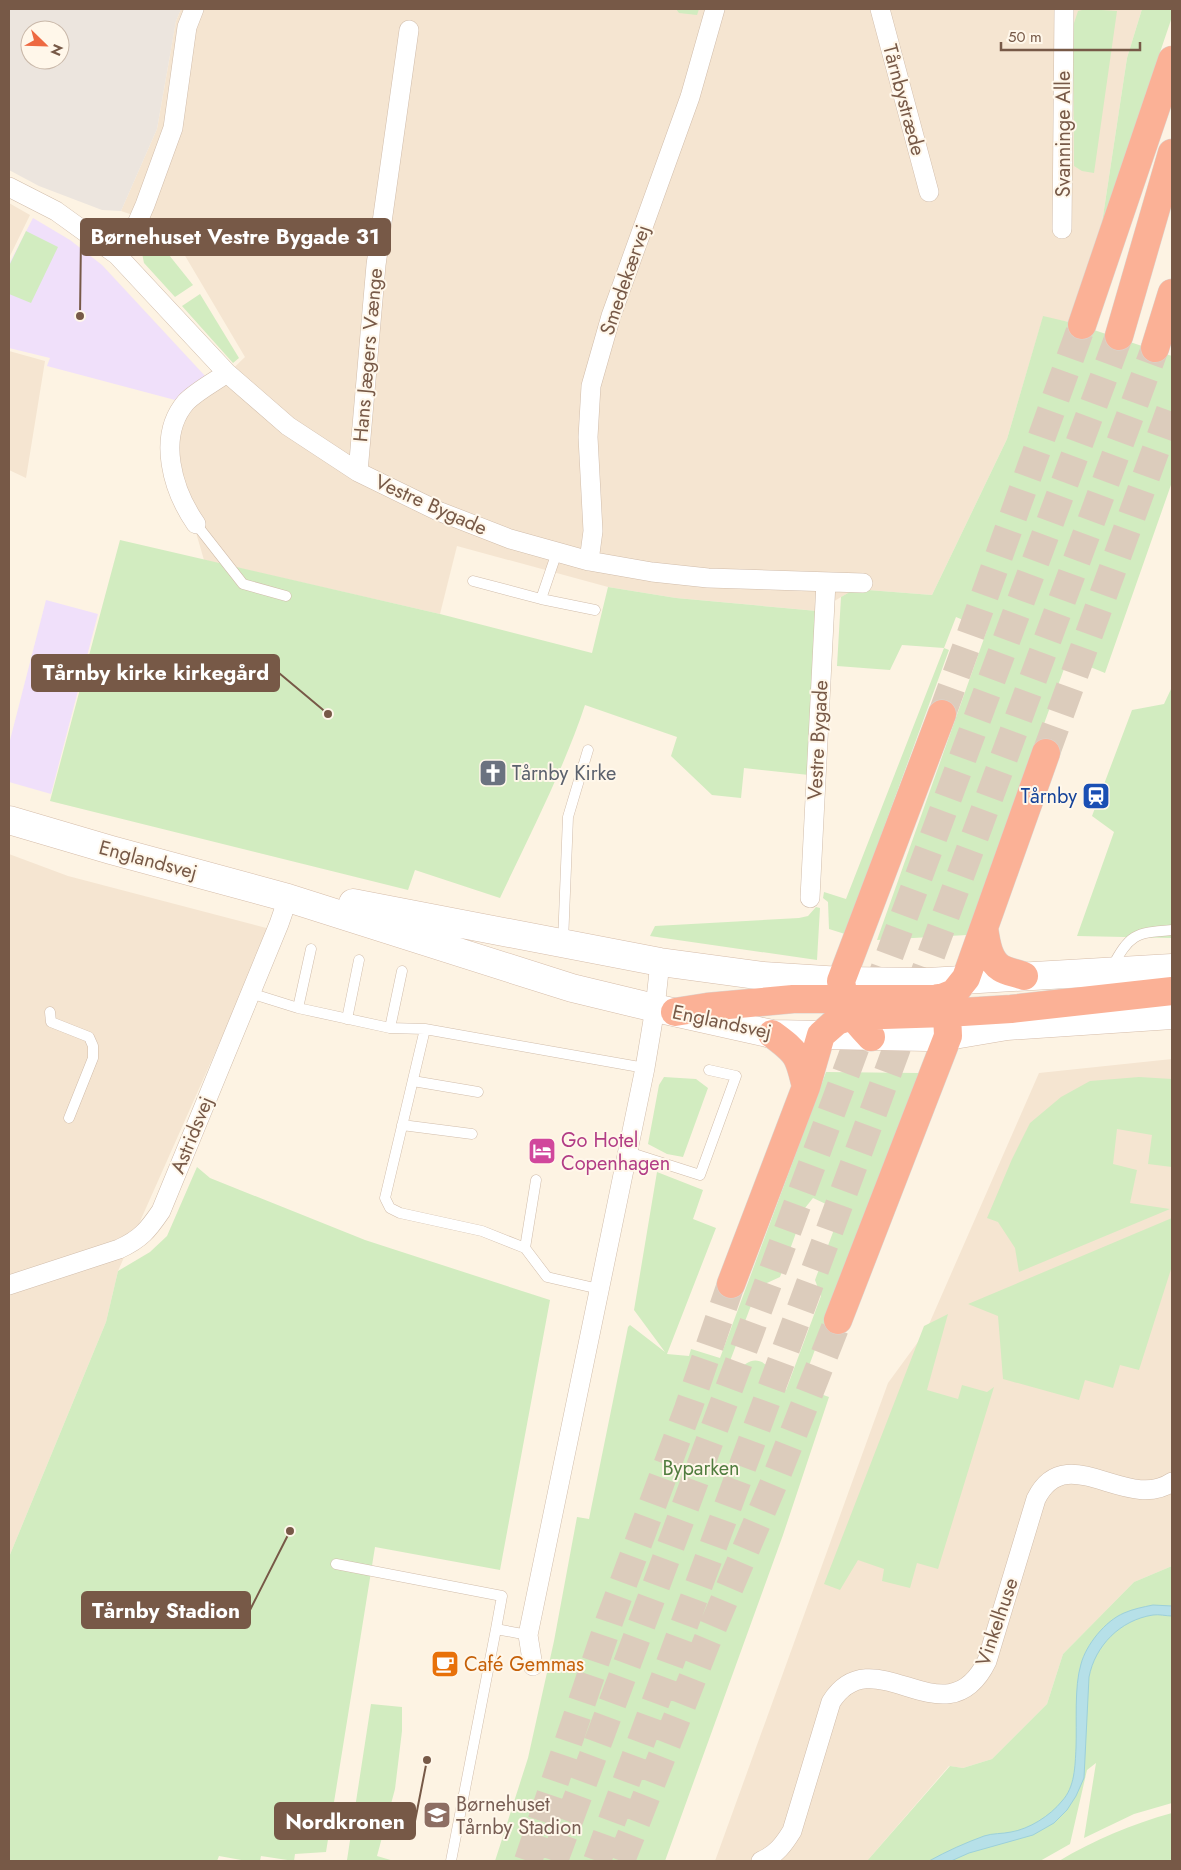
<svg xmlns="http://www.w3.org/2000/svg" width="1181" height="1870" viewBox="0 0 1181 1870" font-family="Jost,sans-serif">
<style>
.residential{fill:#f5e5d1}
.industrial{fill:#ece5de;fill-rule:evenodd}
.education{fill:#f0e0fa}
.green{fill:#d2ecc0;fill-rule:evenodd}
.water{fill:#b6e0e8;stroke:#9cd0da}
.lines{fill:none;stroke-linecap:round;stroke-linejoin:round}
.highway-tunnel{stroke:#dcccbc;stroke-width:28;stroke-dasharray:28 14;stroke-linecap:butt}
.lane-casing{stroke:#d1bdab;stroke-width:11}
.street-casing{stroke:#d1bdab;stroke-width:20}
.secondary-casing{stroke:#d5bca9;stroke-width:29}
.highway-casing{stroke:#dcd4cf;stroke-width:29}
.lane{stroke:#fff;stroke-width:10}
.street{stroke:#fff;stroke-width:19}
.secondary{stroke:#fff;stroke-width:28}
.highway{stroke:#fbb196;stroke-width:28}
.labels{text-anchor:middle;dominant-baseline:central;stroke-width:4;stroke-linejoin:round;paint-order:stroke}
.street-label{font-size:20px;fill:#775947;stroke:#fff7ea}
.worship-label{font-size:20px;fill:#5b616d;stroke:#fff7ea;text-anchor:start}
.transit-label{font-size:20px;fill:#164399;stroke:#fff7ea;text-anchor:end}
.hotel-label{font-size:20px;fill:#b23c85;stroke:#fff7ea;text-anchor:start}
.park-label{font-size:20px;fill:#517d3f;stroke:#fff7ea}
.food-label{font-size:20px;fill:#c56008;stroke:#fff7ea;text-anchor:start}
.education-label{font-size:20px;fill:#785e54;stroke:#fff7ea;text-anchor:start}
.leader{fill:none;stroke:#775947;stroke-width:2}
.callout-dot{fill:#775947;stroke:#fff7ea;stroke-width:2}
.callout{fill:#775947;stroke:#775947;stroke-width:2}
.callout-label{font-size:21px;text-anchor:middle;font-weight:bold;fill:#fff}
</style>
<rect width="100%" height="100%" fill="#fdf3e3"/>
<!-- residential -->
<path class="residential" d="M 181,9 L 1142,9 L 1127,58 L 1102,223 L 1071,315 L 1073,323 L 1043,317 L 1007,439 L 932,595 L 855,589 L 817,611 L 676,598 L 608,587 L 457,546 L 440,614 L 204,560 L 180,478 L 176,452 L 183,417 L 245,357 L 168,227 L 121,211 L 157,129 L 176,21 Z
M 9,203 L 30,215 L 9,258 Z
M 9,351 L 45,361 L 26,478 L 9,470 Z
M 9,854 L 68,876 L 270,929 L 118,1271 L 106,1322 L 9,1557 Z
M 1172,1059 L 1172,1566 L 1134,1582 L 1063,1654 L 1047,1704 L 992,1759 L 963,1768 L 949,1766 L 867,1861 L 715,1861 L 888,1383 L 926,1331 L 1039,1073 Z"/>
<!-- industrial -->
<path class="industrial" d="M 9,9 L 181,9 L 176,21 L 157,129 L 121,211 L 102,210 L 39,186 L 9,170 ZM 30,30 L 60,30 L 60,60 L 30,60 Z"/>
<!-- education -->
<path class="education" d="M 33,218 L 70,240 L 102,265 L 206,377 L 175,400 L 47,366 L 50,358 L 9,348 L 9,264 Z
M 46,600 L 98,614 L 51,794 L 9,782 L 9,744 Z"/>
<!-- green -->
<path class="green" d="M 676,9 L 699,9 L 697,15 L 679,13 Z
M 1086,9 L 1117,11 L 1094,173 L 1082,171 L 1074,166 L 1073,26 L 1078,11 Z
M 1142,9 L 1172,9 L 1172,17 L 1102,223 L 1127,58 Z
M 26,231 L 58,247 L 31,303 L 9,294 L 9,266 Z
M 149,238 L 165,250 L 193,285 L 175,297 L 144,263 L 142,253 Z
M 200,294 L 239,358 L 233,363 L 182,306 Z
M 1043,316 L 1073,323 L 1172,356 L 1172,482 L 1105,673 L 1068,658 L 967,935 L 877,940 L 987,630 L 956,617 L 944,648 L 949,650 L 845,934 L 829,929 L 828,902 L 823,898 L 824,892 L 846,899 L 944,648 L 902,645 L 890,670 L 837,666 L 841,597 L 855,589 L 932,595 L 1007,439 Z
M 120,540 L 440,614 L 592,653 L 608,587 L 676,598 L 817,611 L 809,775 L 744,768 L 741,798 L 712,795 L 671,756 L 677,737 L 585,705 C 563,771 530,834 500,898 L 415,870 L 408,890 L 50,801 Z
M 1172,687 L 1172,938 L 1077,936 L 1114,832 L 1092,816 L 1132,710 L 1164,704 Z
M 816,907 L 820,908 L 817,960 L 650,936 L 655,926 L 799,918 L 808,916 Z
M 826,1072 L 919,1073 L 801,1387 L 829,1397 L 783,1535 L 665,1861 L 495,1861 L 528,1758 L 554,1641 L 577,1517 L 589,1519 L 628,1327 L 630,1325 L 665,1352 L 634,1310 L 657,1172 L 703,1190 L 693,1219 L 716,1228 L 667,1354 L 689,1356 L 691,1349 L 720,1358 ZM 813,1198 L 841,1211 L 815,1280 L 821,1296 L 786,1390 L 777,1387 C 774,1363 752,1349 738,1373 L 727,1369 L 758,1287 L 780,1277 L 805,1208 Z
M 664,1077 L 696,1079 L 708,1088 L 683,1157 L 667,1154 L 648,1144 L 659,1085 Z
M 1139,1077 L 1172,1079 L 1172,1167 L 1148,1164 L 1152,1135 L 1117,1129 L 1113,1164 L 1137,1170 L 1130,1203 L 1170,1209 L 1019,1272 L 1015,1248 L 998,1222 L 987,1218 L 1012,1159 L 1030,1123 L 1061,1097 L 1090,1081 Z
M 197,1167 L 210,1178 L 365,1240 L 550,1300 L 500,1570 L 375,1547 L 326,1852 L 295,1854 L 294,1861 L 261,1856 L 260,1861 L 247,1861 L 219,1856 L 217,1861 L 9,1861 L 9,1557 L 106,1322 L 118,1271 L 150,1252 L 167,1236 Z
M 1172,1218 L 1172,1266 L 1139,1370 L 1120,1365 L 1113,1388 L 1085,1380 L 1079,1400 L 1003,1379 L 998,1316 L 968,1304 Z
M 948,1314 L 927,1390 L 958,1399 L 962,1385 L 987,1392 L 994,1387 L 938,1569 L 917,1563 L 910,1588 L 882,1581 L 884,1569 L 858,1560 L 840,1590 L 824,1584 L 924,1326 Z
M 1172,1566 L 1172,1803 L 1134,1814 L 1084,1838 L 1096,1763 L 1087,1770 L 1070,1844 L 1040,1861 L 867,1861 L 950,1766 L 963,1768 L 992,1759 L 1047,1704 L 1063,1654 L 1134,1582 Z
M 371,1704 L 402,1707 L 402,1731 L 395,1789 L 377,1856 L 394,1861 L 352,1861 L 347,1860 Z
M 1172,1813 L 1172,1861 L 1059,1861 C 1094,1840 1132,1824 1172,1813 Z"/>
<!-- water -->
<path class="water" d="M 1153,1605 L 1172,1606 L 1172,1616 C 1166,1616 1159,1614 1153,1615 C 1120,1620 1095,1646 1089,1677 L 1084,1778 L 1076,1796 L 1067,1810 L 1054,1823 L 1033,1835 L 969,1853 L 951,1861 L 929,1861 C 947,1851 965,1843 984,1836 C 993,1833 1002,1834 1011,1832 C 1029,1829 1050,1816 1062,1801 C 1075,1787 1075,1766 1076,1748 C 1077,1723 1074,1687 1081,1664 C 1086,1645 1105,1621 1124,1613 C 1133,1609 1143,1607 1153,1605 Z"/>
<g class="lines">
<!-- highway-tunnel -->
<path class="highway-tunnel" d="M 942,714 L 1082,325
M 1046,753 L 1172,405
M 528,1861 L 610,1619 L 688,1409 L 731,1284
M 554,1861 L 1119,336
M 597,1861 L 1155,348
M 621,1861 L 707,1641 L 775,1480 L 838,1320"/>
<defs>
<path id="lane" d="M 196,524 L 243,584 L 286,596
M 473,581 L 541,599 L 595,610
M 541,599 L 557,552
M 563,942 L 568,817 L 588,750
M 1111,969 C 1130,934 1134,933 1172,930
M 250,993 L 298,1008 L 390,1028 L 425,1029 L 645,1068
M 298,1008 L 311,949
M 50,1012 L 51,1022 L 89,1037 L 93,1046 L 93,1058 L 69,1118
M 347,1019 L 359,960
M 390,1028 L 402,971
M 425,1029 L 385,1198 L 390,1208 L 400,1213 L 482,1231 L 525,1248 L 547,1277 L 599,1289
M 413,1081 L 478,1092
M 402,1125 L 472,1134
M 628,1152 L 700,1175 L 736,1076 L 709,1070
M 525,1248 L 536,1180
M 336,1564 L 502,1596 L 496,1629
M 451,1861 L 496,1629 L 528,1635"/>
<path id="street" d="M 880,9 L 929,192
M 9,187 L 56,211 L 117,255 L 227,373 L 288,426 L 358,472 L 438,511 L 510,539 L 589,561 L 652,572 L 708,578 L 863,583
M 1062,229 L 1064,9
M 117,255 L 135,228 L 145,205 L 173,128 L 187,27 L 194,9
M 358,472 L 376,265 L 409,30
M 196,524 C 173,491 156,437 186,402 C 197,391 214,382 227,373
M 589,561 L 593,531 L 588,437 L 591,386 L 611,316 L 690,97 L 715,9
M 810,898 L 826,582
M 9,1285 L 119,1249 C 141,1239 148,1230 161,1211 L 279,924 L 288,898
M 533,1666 L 528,1635 L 645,1068 L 655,1008 L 660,962
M 761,1861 C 776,1855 784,1844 792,1831 L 831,1702 C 874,1634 946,1745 987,1661 L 1036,1499 C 1066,1438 1127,1513 1172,1482"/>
<path id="secondary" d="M 9,820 L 111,850 L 288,898 L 572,988 L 655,1008 L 772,1034 L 928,1037 L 948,1036 L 1007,1026 L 1172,1015
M 353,903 L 660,962 L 763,976 L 841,981 L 928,982 L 1172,968"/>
<path id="highway" d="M 1082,325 L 1172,60
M 1119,336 L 1172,153
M 1155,348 L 1172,293
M 984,928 C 986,941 988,960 1001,968 C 1007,972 1017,973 1024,976
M 675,1012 L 707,1007 L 793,999 L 939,999 L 954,993 L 966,978 L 1046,753
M 772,1034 C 798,1053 799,1056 806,1087
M 871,1037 C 852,1017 845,1010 841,981 L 942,714
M 731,1284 L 806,1087 L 821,1035 L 837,1021 L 852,1016 L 947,1013 L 1011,1009 L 1172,991
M 838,1320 L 948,1036 L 947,1013 L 938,998"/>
</defs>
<!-- lane casing -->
<use href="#lane" class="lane-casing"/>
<!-- street casing -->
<use href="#street" class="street-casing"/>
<!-- secondary casing -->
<use href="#secondary" class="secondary-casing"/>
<!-- highway casing -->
<use href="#highway" class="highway-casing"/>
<!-- lane -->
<use href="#lane" class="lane"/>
<!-- street -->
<use href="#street" class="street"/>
<!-- secondary -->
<use href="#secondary" class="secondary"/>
<!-- highway -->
<use href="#highway" class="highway"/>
</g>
<!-- icons -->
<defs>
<symbol id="church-square" viewBox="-11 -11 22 22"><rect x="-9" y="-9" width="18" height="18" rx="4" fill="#6b7280" stroke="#fff7ea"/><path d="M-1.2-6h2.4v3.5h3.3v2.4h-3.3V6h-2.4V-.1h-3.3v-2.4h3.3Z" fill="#fff"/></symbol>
<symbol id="station-square" viewBox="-11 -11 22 22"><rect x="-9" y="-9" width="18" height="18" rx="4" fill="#1a4fb4" stroke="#fff7ea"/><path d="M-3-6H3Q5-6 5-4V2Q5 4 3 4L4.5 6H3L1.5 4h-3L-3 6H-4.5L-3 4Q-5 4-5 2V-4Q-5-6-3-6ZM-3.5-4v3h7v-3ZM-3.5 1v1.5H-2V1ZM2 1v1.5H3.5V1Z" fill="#fff"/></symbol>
<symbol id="hotel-square" viewBox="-11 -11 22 22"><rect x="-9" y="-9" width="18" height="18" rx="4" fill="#d1479c" stroke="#fff7ea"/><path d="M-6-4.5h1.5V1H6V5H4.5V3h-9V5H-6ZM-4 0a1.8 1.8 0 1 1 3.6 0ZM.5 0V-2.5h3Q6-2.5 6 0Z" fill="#fff"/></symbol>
<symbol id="cafe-square" viewBox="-11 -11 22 22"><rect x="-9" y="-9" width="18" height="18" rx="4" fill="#e8710a" stroke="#fff7ea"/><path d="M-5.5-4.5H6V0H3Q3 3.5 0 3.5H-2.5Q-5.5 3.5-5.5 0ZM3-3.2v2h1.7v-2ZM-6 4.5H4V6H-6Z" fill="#fff"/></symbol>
<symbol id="school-square" viewBox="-11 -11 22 22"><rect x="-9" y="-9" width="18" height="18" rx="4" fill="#8d6e63" stroke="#fff7ea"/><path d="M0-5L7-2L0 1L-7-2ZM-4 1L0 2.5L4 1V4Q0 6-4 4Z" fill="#fff"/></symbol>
</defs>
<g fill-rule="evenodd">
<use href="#church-square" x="477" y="757" width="32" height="32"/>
<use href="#station-square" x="1080" y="780" width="32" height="32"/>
<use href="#hotel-square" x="526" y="1135" width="32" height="32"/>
<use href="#cafe-square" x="429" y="1648" width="32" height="32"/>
<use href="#school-square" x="421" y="1799" width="32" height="32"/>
</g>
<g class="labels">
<!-- street labels -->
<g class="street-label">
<text transform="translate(904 100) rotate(75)">Tårnbystræde</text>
<text transform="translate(1063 134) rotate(-90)">Svanninge Alle</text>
<text transform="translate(625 280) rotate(-71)">Smedekærvej</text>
<text transform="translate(368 355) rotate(-85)">Hans Jægers Vænge</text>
<text transform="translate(431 505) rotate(24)">Vestre Bygade</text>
<text transform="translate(818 740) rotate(-87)">Vestre Bygade</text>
<text transform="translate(148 860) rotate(15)">Englandsvej</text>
<text transform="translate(722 1022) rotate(12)">Englandsvej</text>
<text transform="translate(192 1135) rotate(-68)">Astridsvej</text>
<text transform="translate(997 1622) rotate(-71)">Vinkelhuse</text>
</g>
<!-- worship labels -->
<g class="worship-label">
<text x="512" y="773">Tårnby Kirke</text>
</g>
<!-- transit labels -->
<g class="transit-label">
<text x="1077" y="796">Tårnby</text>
</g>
<!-- hotel labels -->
<g class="hotel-label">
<text x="561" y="1140">Go Hotel<tspan x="561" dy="23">Copenhagen</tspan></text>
</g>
<!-- park labels -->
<g class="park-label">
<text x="701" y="1468">Byparken</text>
</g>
<!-- food labels -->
<g class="food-label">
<text x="464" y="1664">Café Gemmas</text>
</g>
<!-- education labels -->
<g class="education-label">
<text x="456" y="1804">Børnehuset<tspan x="456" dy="23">Tårnby Stadion</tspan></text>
</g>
</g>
<!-- callouts -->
<path class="leader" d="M80 316L81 237M328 714L279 673M290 1531L250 1610M427 1760L415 1821"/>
<g class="callout-dot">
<circle cx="80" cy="316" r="5"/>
<circle cx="328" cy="714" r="5"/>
<circle cx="290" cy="1531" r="5"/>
<circle cx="427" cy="1760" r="5"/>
</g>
<g class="callout">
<rect x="81" y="219" width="309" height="36" rx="5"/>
<rect x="32" y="655" width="247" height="36" rx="5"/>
<rect x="82" y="1592" width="168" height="36" rx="5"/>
<rect x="275" y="1803" width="140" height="36" rx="5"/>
</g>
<g class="callout-label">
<text x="235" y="244">Børnehuset Vestre Bygade 31</text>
<text x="156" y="680">Tårnby kirke kirkegård</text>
<text x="166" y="1618">Tårnby Stadion</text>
<text x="345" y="1829">Nordkronen</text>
</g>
<!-- border -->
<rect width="1181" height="1870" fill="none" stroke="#775947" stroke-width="20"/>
<!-- north arrow -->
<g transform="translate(45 45) rotate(113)"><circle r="24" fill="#fff7ea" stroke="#c9b8a9"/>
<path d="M0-4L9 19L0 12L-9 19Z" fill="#ed6942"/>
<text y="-8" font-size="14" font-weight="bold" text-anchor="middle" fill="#775947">N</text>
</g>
<!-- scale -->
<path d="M1001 42v8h139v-8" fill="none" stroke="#775947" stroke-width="2.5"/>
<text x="1008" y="42" font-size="15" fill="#775947" stroke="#fff7ea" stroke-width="4" paint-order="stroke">50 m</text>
</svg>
